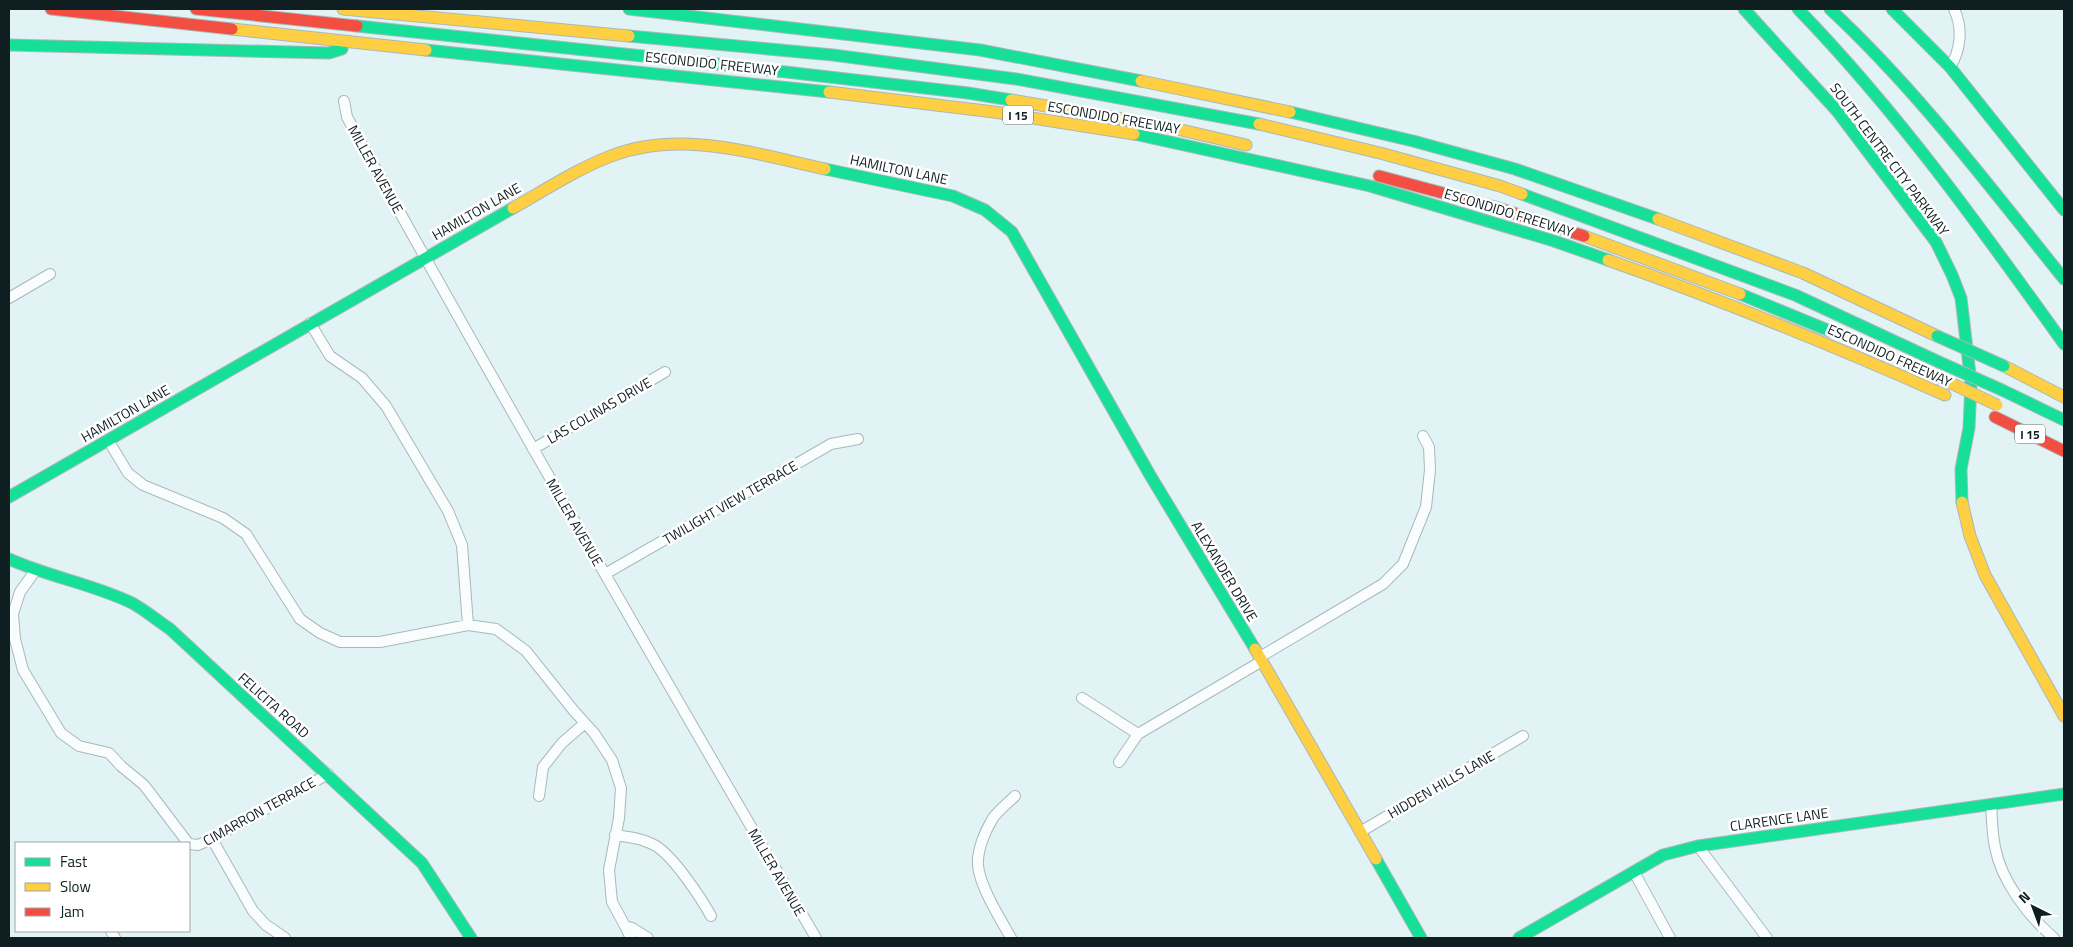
<svg xmlns="http://www.w3.org/2000/svg" width="2073" height="947" viewBox="0 0 2073 947" font-family="'Titillium Web',sans-serif">
<style>
.lines{fill:none;stroke-linecap:round;stroke-linejoin:round}
.street-casing{stroke:#a9b8ba;stroke-width:12}
.fast-casing{stroke:#a9b8ba;stroke-width:13}
.slow-casing{stroke:#a9b8ba;stroke-width:13}
.jam-casing{stroke:#a9b8ba;stroke-width:13}
.street{stroke:#fafdfe;stroke-width:10}
.fast{stroke:#16e098;stroke-width:11}
.slow{stroke:#ffcf43;stroke-width:11}
.jam{stroke:#f24e42;stroke-width:11}
.fast-bridge-casing{stroke:#a9b8ba;stroke-width:13;stroke-linecap:butt}
.slow-bridge-casing{stroke:#a9b8ba;stroke-width:13;stroke-linecap:butt}
.fast-bridge{stroke:#16e098;stroke-width:11}
.slow-bridge{stroke:#ffcf43;stroke-width:11}
.labels{text-anchor:middle;dominant-baseline:central;stroke-width:5;stroke-linejoin:round;paint-order:stroke}
.shield{fill:#fff;stroke:#576263;stroke-width:1}
.shield-label{font-size:12px;font-weight:bold;fill:#0f1e20}
.street-label{font-size:14px;fill:#0f1e20;stroke:#fff}
</style>
<rect width="100%" height="100%" fill="#e1f3f5"/>
<g class="lines">
<defs>
<path id="street" d="M 1950,67 C 1961,50 1963,28 1954,9
M 344,101 L 347,117 C 499,393 657,666 816,938
M 9,298 L 50,274
M 310,323 L 330,356 L 362,378 L 386,406 L 448,511 L 462,545 L 468,625
M 108,440 L 128,473 L 143,485 L 223,518 L 246,534 L 300,619 L 320,633 L 340,642 L 380,642 L 468,625 L 496,629 L 526,651 L 574,711 L 594,733 L 612,760 L 621,788 L 619,818 L 609,870 L 612,902 L 625,926
M 533,449 L 665,372
M 35,571 L 20,592 L 13,614 L 15,639 L 23,670 L 61,733 L 79,746 L 109,753 L 121,766 L 144,785 L 188,843
M 605,574 L 831,444 L 858,439
M 1260,657 L 1383,584 L 1403,564 L 1426,507 L 1430,470 L 1429,447 L 1423,436
M 1082,698 L 1138,734
M 1119,762 L 1138,734 L 1262,661
M 539,796 L 543,767 L 562,743 L 585,723
M 1991,804 C 1992,818 1992,833 1995,847 C 2001,881 2029,917 2054,938
M 1360,832 L 1523,736
M 615,835 C 630,837 644,839 656,846 C 674,857 701,898 711,916
M 212,839 L 253,911 L 266,925 L 285,938
M 189,844 L 198,845 L 212,839 L 328,774
M 1698,846 L 1767,938
M 1634,872 L 1670,938
M 111,931 L 115,938
M 631,938 L 625,926 L 632,928 L 648,938
M 1011,938 C 1001,920 979,885 978,865 C 977,850 985,831 993,818 C 999,810 1008,803 1015,796"/>
<path id="fast" d="M 629,9 L 980,50 L 1141,81
M 1744,9 L 1837,111 L 1936,242 L 1952,275 L 1961,298 L 1971,383 L 1969,428 L 1961,469 L 1962,502
M 1798,9 C 1898,112 1981,228 2064,344
M 1830,9 C 1918,91 1989,186 2064,279
M 1892,9 L 1950,67 L 2064,210
M 357,26 L 700,62 L 968,93 L 1011,100
M 629,36 L 833,55 L 1016,79 L 1259,124
M 9,45 L 329,53 L 342,49
M 426,50 L 829,92
M 1290,112 L 1413,141 L 1515,169 L 1658,219
M 1134,134 L 1370,186 L 1554,241 L 1608,260
M 825,169 L 953,196 L 985,210 L 1012,232 L 1150,475 L 1255,649
M 1522,194 L 1795,295 L 1939,362
M 1740,294 L 1830,331
M 2002,390 L 2064,420
M 9,497 L 513,208
M 9,559 C 49,577 93,584 132,603 C 145,610 158,621 170,629 L 422,863 L 471,938
M 1376,859 L 1421,938
M 1519,938 L 1663,855 L 1698,846 L 2064,794"/>
<path id="slow" d="M 343,9 L 629,36
M 232,29 L 426,50
M 1141,81 L 1290,112
M 829,92 L 994,112 L 1134,134
M 1011,100 L 1164,126 L 1246,145
M 1259,124 L 1380,153 L 1500,186 L 1522,194
M 513,208 C 545,190 577,169 611,156 C 681,129 755,154 825,169
M 1658,219 L 1803,273 L 1937,336
M 1584,236 L 1740,294
M 1608,260 C 1722,300 1834,346 1945,395
M 2004,366 L 2064,397
M 1962,502 L 1970,536 L 1985,575 L 2064,716
M 1255,649 L 1376,859"/>
<path id="jam" d="M 51,9 L 232,29
M 196,9 L 357,26
M 1379,176 L 1495,207 L 1584,236
M 1995,417 L 2064,451"/>
</defs>
<!-- street casing -->
<use href="#street" class="street-casing"/>
<!-- fast casing -->
<use href="#fast" class="fast-casing"/>
<!-- slow casing -->
<use href="#slow" class="slow-casing"/>
<!-- jam casing -->
<use href="#jam" class="jam-casing"/>
<!-- street -->
<use href="#street" class="street"/>
<!-- fast -->
<use href="#fast" class="fast"/>
<!-- slow -->
<use href="#slow" class="slow"/>
<!-- jam -->
<use href="#jam" class="jam"/>
<defs>
<path id="fast-bridge" d="M 1937,336 L 2004,366
M 1939,362 L 2002,390"/>
<path id="slow-bridge" d="M 1938,377 L 1997,405"/>
</defs>
<!-- fast-bridge casing -->
<use href="#fast-bridge" class="fast-bridge-casing"/>
<!-- slow-bridge casing -->
<use href="#slow-bridge" class="slow-bridge-casing"/>
<!-- fast-bridge -->
<use href="#fast-bridge" class="fast-bridge"/>
<!-- slow-bridge -->
<use href="#slow-bridge" class="slow-bridge"/>
</g>
<g class="labels">
<!-- shield labels -->
<g class="shield">
<rect x="1003" y="105.5" width="30" height="19" rx="4"/>
<rect x="2015" y="424.5" width="30" height="19" rx="4"/>
</g>
<g class="shield-label">
<text x="1018" y="115">I 15</text>
<text x="2030" y="434">I 15</text>
</g>
<!-- street labels -->
<g class="street-label">
<text transform="translate(712 63) rotate(6)">ESCONDIDO FREEWAY</text>
<text transform="translate(1114 117) rotate(10)">ESCONDIDO FREEWAY</text>
<text transform="translate(1890 159) rotate(53)">SOUTH CENTRE CITY PARKWAY</text>
<text transform="translate(376 169) rotate(61)">MILLER AVENUE</text>
<text transform="translate(899 169) rotate(12)">HAMILTON LANE</text>
<text transform="translate(476 211) rotate(-30)">HAMILTON LANE</text>
<text transform="translate(1509 212) rotate(17)">ESCONDIDO FREEWAY</text>
<text transform="translate(1890 355) rotate(24)">ESCONDIDO FREEWAY</text>
<text transform="translate(599 410) rotate(-30)">LAS COLINAS DRIVE</text>
<text transform="translate(125 413) rotate(-30)">HAMILTON LANE</text>
<text transform="translate(730 502) rotate(-30)">TWILIGHT VIEW TERRACE</text>
<text transform="translate(575 522) rotate(60)">MILLER AVENUE</text>
<text transform="translate(1225 571) rotate(59)">ALEXANDER DRIVE</text>
<text transform="translate(274 705) rotate(42)">FELICITA ROAD</text>
<text transform="translate(1441 784) rotate(-30)">HIDDEN HILLS LANE</text>
<text transform="translate(259 811) rotate(-29)">CIMARRON TERRACE</text>
<text transform="translate(1779 819) rotate(-8)">CLARENCE LANE</text>
<text transform="translate(777 872) rotate(60)">MILLER AVENUE</text>
</g>
</g>
<!-- border -->
<rect width="2073" height="947" fill="none" stroke="#0f1e20" stroke-width="20"/>
<!-- legend -->
<rect x="15" y="842" width="175" height="90" fill="#ffffff" stroke="#9fa5a6"/>
<rect x="25" y="858" width="25" height="8" fill="#16e098" stroke="#9fa5a6"/>
<text x="60" y="867" font-size="15" fill="#0f1e20">Fast</text>
<rect x="25" y="883" width="25" height="8" fill="#ffcf43" stroke="#9fa5a6"/>
<text x="60" y="892" font-size="15" fill="#0f1e20">Slow</text>
<rect x="25" y="908" width="25" height="8" fill="#f24e42" stroke="#9fa5a6"/>
<text x="60" y="917" font-size="15" fill="#0f1e20">Jam</text>
<!-- north arrow -->
<g transform="translate(2033 907) rotate(318)" stroke="#ffffff" stroke-width="4" paint-order="stroke">
<path d="M0-4L9 19L0 12L-9 19Z" fill="#0f1e20"/>
<text y="-8" font-size="14" font-weight="bold" text-anchor="middle" fill="#0f1e20">N</text>
</g>
</svg>
